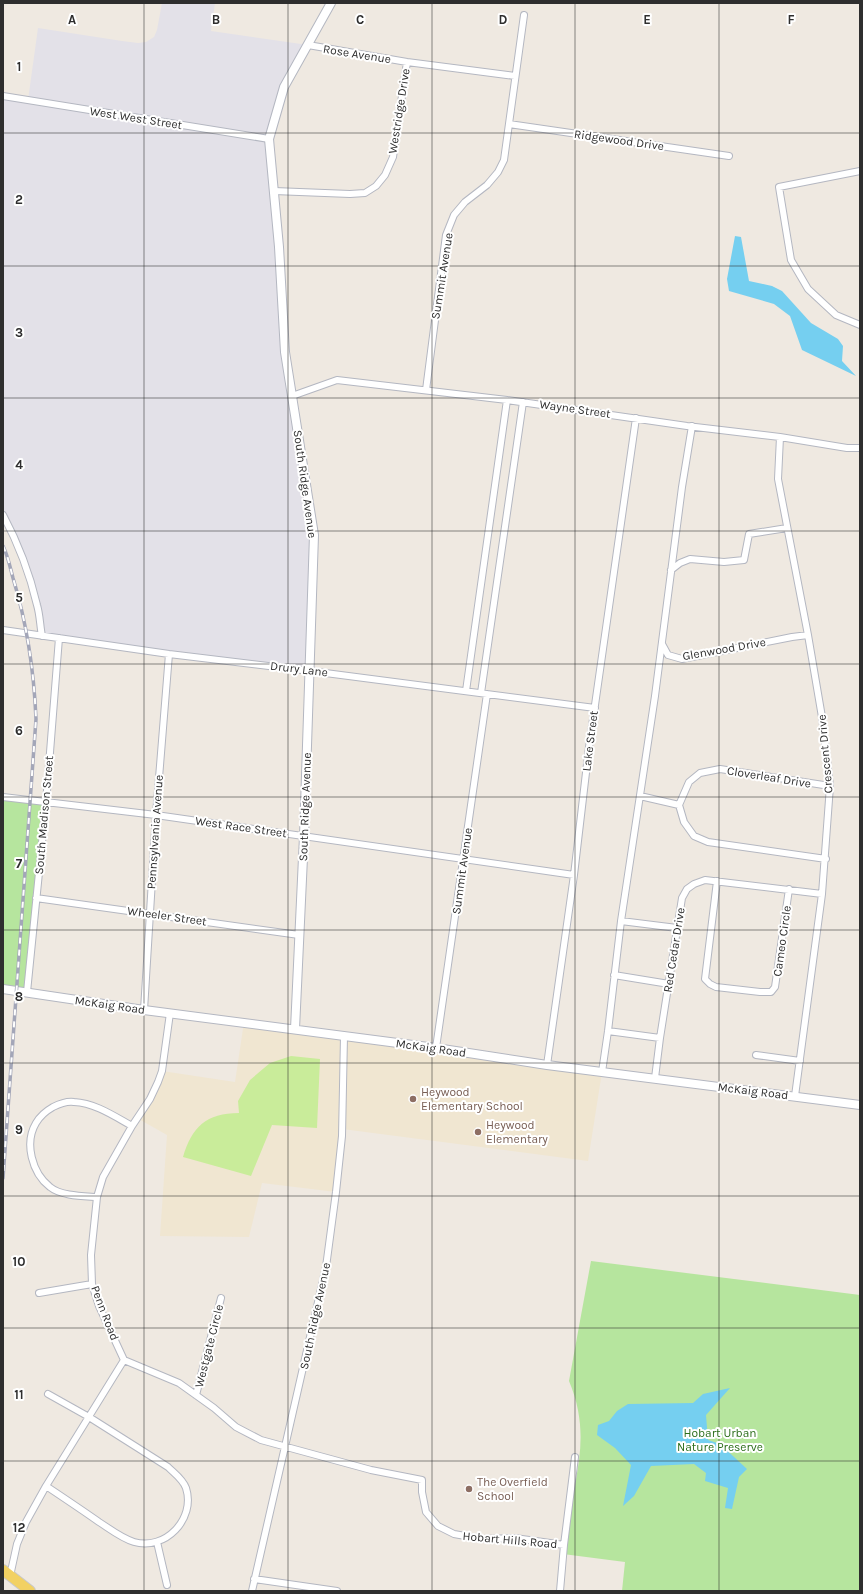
<svg xmlns="http://www.w3.org/2000/svg" width="863" height="1594" viewBox="0 0 863 1594" font-family="Karla,sans-serif">
<style>
.industrial{fill:#e3e1e8}
.education{fill:#f0e6d1}
.park{fill:#b6e59e}
.pitch{fill:#c9ec9a}
.water{fill:#75cff0}
.lines{fill:none;stroke-linecap:round;stroke-linejoin:round}
.minor-casing{stroke:#b4b7c1;stroke-width:8}
.tertiary-casing{stroke:#b4b7c1;stroke-width:10}
.primary-casing{stroke:#c9c9c9;stroke-width:12}
.minor{stroke:#fff;stroke-width:6}
.tertiary{stroke:#fff;stroke-width:8}
.primary{stroke:#f2d163;stroke-width:10}
.rail-casing{stroke:#a3a6b8;stroke-width:3.5}
.rail{stroke:#fff;stroke-width:2;stroke-dasharray:6;stroke-linecap:butt}
.grid{fill:none;stroke:#2e2e2e;stroke-width:1;stroke-opacity:0.55}
.education-dot{fill:#8d6e63;stroke:#fff;stroke-width:1.5}
.labels{text-anchor:middle;dominant-baseline:central;stroke-width:4;stroke-linejoin:round;paint-order:stroke}
.street-label{font-size:12px;fill:#2e2e2e;stroke:#fff}
.education-label{font-size:12px;fill:#785e54;stroke:#fff;text-anchor:start}
.park-label{font-size:12px;fill:#2c6e1b;stroke:#fff}
.grid-label{font-size:13px;text-anchor:middle;font-weight:bold;fill:#2e2e2e;stroke:#fff;stroke-width:4;stroke-linejoin:round;paint-order:stroke}
</style>
<rect width="100%" height="100%" fill="#efe9e1"/>
<!-- industrial -->
<path class="industrial" d="M 162,3 L 215,3 L 211,31 L 308,45 L 284,87 L 269,139 L 285,352 L 314,535 L 310,671 L 42,636 L 28,574 L 3,515 L 3,96 L 28,100 L 38,28 L 122,41 L 138,43 L 146,42 L 154,37 L 157,30 Z"/>
<!-- education -->
<path class="education" d="M 244,1022 L 602,1072 L 588,1161 L 342,1129 L 336,1192 L 262,1183 L 249,1237 L 160,1236 L 167,1135 L 137,1118 L 162,1071 L 235,1082 Z"/>
<!-- park -->
<path class="park" d="M 3,797 L 46,803 L 27,992 L 3,989 Z
M 591,1261 L 860,1295 L 860,1591 L 622,1591 L 625,1562 L 563,1554 C 568,1490 596,1445 569,1381 Z"/>
<!-- pitch -->
<path class="pitch" d="M 291,1056 L 320,1059 L 317,1128 L 272,1125 L 251,1176 L 183,1157 C 192,1127 206,1113 239,1113 L 238,1101 L 250,1080 L 270,1063 Z"/>
<!-- water -->
<path class="water" d="M 735,236 L 741,237 L 749,281 L 772,286 L 782,291 L 811,323 L 838,339 L 843,346 L 842,361 L 856,376 L 802,350 L 790,316 L 774,304 L 729,291 L 727,279 Z
M 730,1388 L 706,1415 L 708,1440 L 720,1444 L 747,1469 L 739,1477 L 732,1509 L 725,1508 L 728,1488 L 705,1481 L 706,1473 L 694,1464 L 651,1466 L 634,1496 L 623,1506 L 631,1465 L 615,1448 L 597,1435 L 598,1425 L 609,1421 L 617,1411 L 628,1404 L 693,1403 L 703,1394 Z"/>
<g class="lines">
<defs>
<path id="minor" d="M 308,45 L 407,62 L 515,76
M 3,96 L 269,139
M 509,124 L 729,156
M 860,171 L 779,187 L 791,260 L 808,289 L 836,315 L 860,325
M 274,191 L 350,194 L 365,193 L 376,186 L 385,175 L 393,157 L 407,62
M 426,390 L 446,235 L 454,215 L 465,202 L 487,185 L 498,172 L 504,160 L 524,15
M 292,396 L 337,380 L 507,400 L 687,426 L 780,437 L 847,448 L 860,448
M 780,437 L 778,479 L 808,635 L 822,717 L 830,786 L 822,894 L 795,1096
M 3,515 C 18,543 30,575 37,605 C 40,615 40,626 42,636
M 671,570 L 680,563 L 690,559 L 724,562 L 744,560 L 749,534 L 787,528
M 3,630 L 169,654 L 310,671 L 595,708
M 662,644 L 668,655 L 682,659 L 792,637 L 808,635
M 466,691 L 507,400
M 481,693 L 523,402
M 640,796 L 679,805
M 3,797 L 156,815 L 574,875
M 826,859 L 708,842 L 694,836 L 684,822 L 679,805 L 689,782 L 700,773 L 720,769 L 830,786
M 717,881 L 705,979 L 710,984 L 716,987 L 760,992 L 771,992 L 775,987 L 789,889
M 36,898 L 299,935
M 621,921 L 677,928
M 614,975 L 669,984
M 27,992 L 46,803 L 59,638
M 144,1010 L 156,815 L 169,654
M 608,1031 L 660,1038
M 436,1048 L 487,694
M 756,1055 L 800,1061
M 547,1065 L 574,875 L 589,747 L 636,418
M 602,1072 L 608,1031 L 621,921 L 655,696 L 682,487 L 692,426
M 655,1078 L 660,1038 L 682,898 L 687,889 L 694,884 L 705,880 L 822,894
M 97,1197 C 83,1196 61,1196 50,1187 C 32,1173 24,1143 36,1123 C 40,1116 46,1111 53,1107 C 59,1104 67,1101 74,1102 C 95,1103 114,1116 132,1126
M 39,1293 L 92,1284
M 124,1360 L 179,1383 L 214,1408 L 236,1427 L 261,1440 L 371,1470 L 422,1480 L 422,1492 L 426,1512 L 438,1526 L 454,1534 L 482,1539 L 515,1538 L 564,1545
M 124,1360 L 99,1306 L 92,1284 L 91,1255 L 97,1197 L 103,1177 L 132,1126 L 150,1099 L 158,1082 L 162,1071 L 170,1013
M 196,1395 L 221,1298
M 46,1486 C 64,1498 82,1510 99,1522 C 110,1529 121,1538 134,1542 C 165,1551 196,1519 186,1488 C 183,1479 174,1473 168,1467 L 89,1417 L 48,1394
M 157,1542 L 167,1585
M 10,1576 L 17,1544 L 26,1522 L 46,1486 L 124,1360
M 254,1579 L 337,1591
M 252,1591 L 326,1267 L 336,1192 L 342,1136 L 344,1036
M 560,1591 L 564,1545 L 575,1457"/>
<path id="tertiary" d="M 3,989 L 144,1010 L 436,1048 L 547,1065 L 860,1105
M 295,1029 L 304,836 L 314,535 L 285,352 L 279,247 L 269,139 L 284,87 L 331,3"/>
<path id="primary" d="M 3,1570 L 30,1591"/>
</defs>
<!-- minor casing -->
<use href="#minor" class="minor-casing"/>
<!-- tertiary casing -->
<use href="#tertiary" class="tertiary-casing"/>
<!-- primary casing -->
<use href="#primary" class="primary-casing"/>
<!-- minor -->
<use href="#minor" class="minor"/>
<!-- tertiary -->
<use href="#tertiary" class="tertiary"/>
<!-- primary -->
<use href="#primary" class="primary"/>
<defs>
<path id="rail" d="M 3,546 C 8,556 10,567 13,578 C 27,624 34,671 36,719 L 3,1178"/>
</defs>
<!-- rail casing -->
<use href="#rail" class="rail-casing"/>
<!-- rail -->
<use href="#rail" class="rail"/>
</g>
<!-- grid -->
<path class="grid" d="M 144,3 L 144,1591M 288,3 L 288,1591M 432,3 L 432,1591M 575,3 L 575,1591M 719,3 L 719,1591M 3,133 L 860,133M 3,266 L 860,266M 3,398 L 860,398M 3,531 L 860,531M 3,664 L 860,664M 3,797 L 860,797M 3,930 L 860,930M 3,1063 L 860,1063M 3,1196 L 860,1196M 3,1328 L 860,1328M 3,1461 L 860,1461"/>
<!-- markers -->
<g class="education-dot">
<circle cx="413" cy="1099" r="4"/>
<circle cx="478" cy="1132" r="4"/>
<circle cx="469" cy="1489" r="4"/>
</g>
<g class="labels">
<!-- street labels -->
<g class="street-label">
<text transform="translate(357 54) rotate(9)">Rose Avenue</text>
<text transform="translate(399 111) rotate(-81)">Westridge Drive</text>
<text transform="translate(136 118) rotate(9)">West West Street</text>
<text transform="translate(619 140) rotate(8)">Ridgewood Drive</text>
<text transform="translate(442 276) rotate(-81)">Summit Avenue</text>
<text transform="translate(575 409) rotate(8)">Wayne Street</text>
<text transform="translate(305 484) rotate(82)">South Ridge Avenue</text>
<text transform="translate(724 649) rotate(-10)">Glenwood Drive</text>
<text transform="translate(299 669) rotate(7)">Drury Lane</text>
<text transform="translate(590 741) rotate(-83)">Lake Street</text>
<text transform="translate(825 754) rotate(-95)">Crescent Drive</text>
<text transform="translate(769 777) rotate(9)">Cloverleaf Drive</text>
<text transform="translate(305 807) rotate(-88)">South Ridge Avenue</text>
<text transform="translate(44 815) rotate(-85)">South Madison Street</text>
<text transform="translate(241 827) rotate(8)">West Race Street</text>
<text transform="translate(155 832) rotate(-86)">Pennsylvania Avenue</text>
<text transform="translate(462 871) rotate(-82)">Summit Avenue</text>
<text transform="translate(167 916) rotate(8)">Wheeler Street</text>
<text transform="translate(782 941) rotate(-82)">Cameo Circle</text>
<text transform="translate(674 950) rotate(-81)">Red Cedar Drive</text>
<text transform="translate(110 1005) rotate(8)">McKaig Road</text>
<text transform="translate(431 1048) rotate(8)">McKaig Road</text>
<text transform="translate(753 1091) rotate(7)">McKaig Road</text>
<text transform="translate(105 1313) rotate(69)">Penn Road</text>
<text transform="translate(315 1316) rotate(-78)">South Ridge Avenue</text>
<text transform="translate(209 1346) rotate(-76)">Westgate Circle</text>
<text transform="translate(510 1540) rotate(5)">Hobart Hills Road</text>
</g>
<!-- education labels -->
<g class="education-label">
<text x="421" y="1092">Heywood<tspan x="421" dy="14">Elementary School</tspan></text>
<text x="486" y="1125">Heywood<tspan x="486" dy="14">Elementary</tspan></text>
<text x="477" y="1482">The Overfield<tspan x="477" dy="14">School</tspan></text>
</g>
<!-- park labels -->
<g class="park-label">
<text x="720" y="1433">Hobart Urban<tspan x="720" dy="14">Nature Preserve</tspan></text>
</g>
</g>
<g class="grid-label">
<text x="72" y="24">A</text>
<text x="216" y="24">B</text>
<text x="360" y="24">C</text>
<text x="503" y="24">D</text>
<text x="647" y="24">E</text>
<text x="791" y="24">F</text>
<text x="19" y="71">1</text>
<text x="19" y="204">2</text>
<text x="19" y="337">3</text>
<text x="19" y="469">4</text>
<text x="19" y="602">5</text>
<text x="19" y="735">6</text>
<text x="19" y="868">7</text>
<text x="19" y="1001">8</text>
<text x="19" y="1134">9</text>
<text x="19" y="1266">10</text>
<text x="19" y="1399">11</text>
<text x="19" y="1532">12</text>
</g>
<!-- border -->
<rect width="863" height="1594" fill="none" stroke="#2e2e2e" stroke-width="8"/>
</svg>
